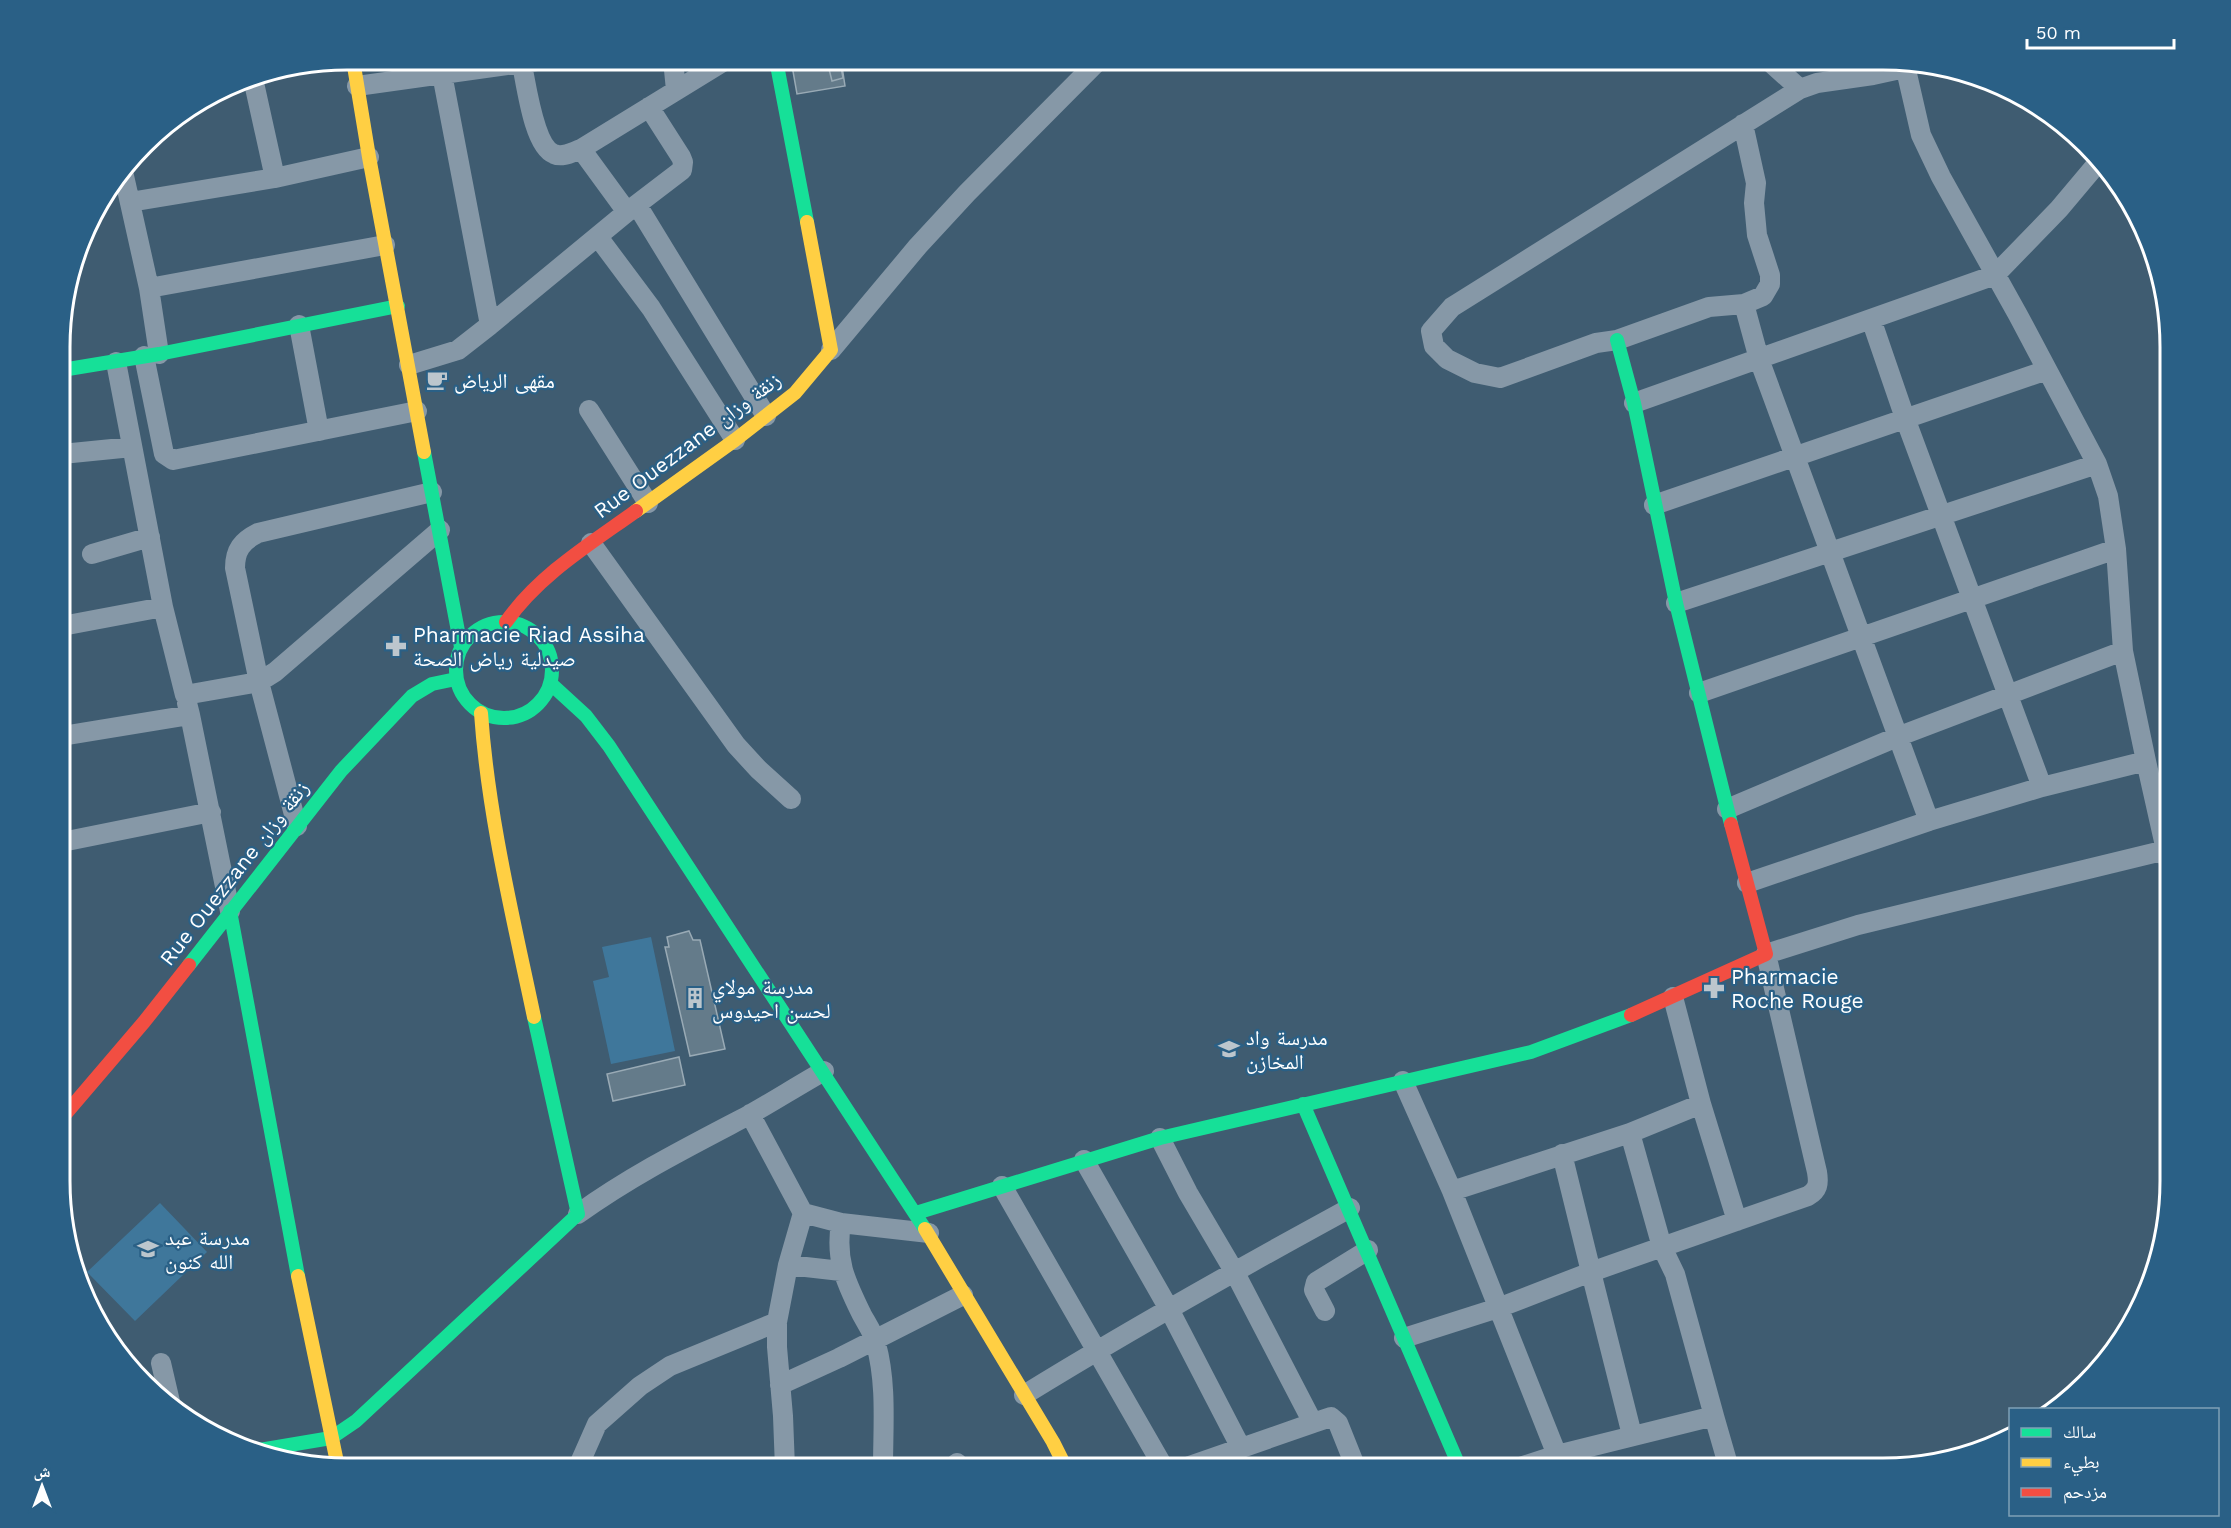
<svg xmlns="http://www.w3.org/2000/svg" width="2231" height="1528" viewBox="0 0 2231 1528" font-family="'Work Sans','Noto Naskh Arabic',sans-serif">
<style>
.green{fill:#3f779b}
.building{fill:#647b8a;stroke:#99aab5;stroke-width:1.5}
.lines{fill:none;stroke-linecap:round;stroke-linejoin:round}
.street{stroke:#8698a7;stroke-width:20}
.fast{stroke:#16e098;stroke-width:14}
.slow{stroke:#ffcf43;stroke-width:14}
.jam{stroke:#f24e42;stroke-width:14}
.labels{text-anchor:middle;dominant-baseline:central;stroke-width:4.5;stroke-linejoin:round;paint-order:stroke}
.poi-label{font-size:21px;fill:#fff;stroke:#2a6086;text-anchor:start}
.street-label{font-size:21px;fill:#fff;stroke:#2a6086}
.rim{fill:none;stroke:#fff;stroke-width:3}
</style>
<rect width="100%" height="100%" fill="#3f5c71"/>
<!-- green -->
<path class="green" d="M 651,937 L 675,1051 L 611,1064 L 593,981 L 609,977 L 602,947 Z
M 160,1203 L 207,1252 L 135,1321 L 87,1272 Z"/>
<!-- building -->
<path class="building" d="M 791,60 L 841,60 L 845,86 L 797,94 Z
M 841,67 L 843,78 L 832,81 L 829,69 Z
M 689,931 L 693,940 L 700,940 L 725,1049 L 690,1056 L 665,947 L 669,947 L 667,937 Z
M 679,1057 L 685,1085 L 613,1101 L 607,1074 Z"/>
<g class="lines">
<!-- street -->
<path class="street" d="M 521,60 C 526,81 533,146 554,154 C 563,158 572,152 581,149 L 726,60
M 673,60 L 676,90
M 1769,61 L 1800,89
M 1904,61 L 1921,135 L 1941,177 L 2018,315 L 2097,464 L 2108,496 L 2116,549 L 2123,651 L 2146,761 L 2170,868
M 1905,68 L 1873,75 L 1817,83 L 1800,89 L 1452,307 L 1431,331 L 1434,346 L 1447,359 L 1475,373 L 1500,378 L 1596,343 L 1617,340 L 1709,307 L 1744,304 L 1759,359 L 1929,821
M 442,74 L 490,325 L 627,212 L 581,149
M 247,80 L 254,83 L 275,178
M 357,86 L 544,60
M 1743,124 L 1756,183 L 1754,203 L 1757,235 L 1770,275 L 1770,284 L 1763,296 L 1744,304
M 124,176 L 149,288 L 159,354
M 130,202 L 275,178 L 369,157
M 637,205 L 766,416
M 627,212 L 682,170 L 683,162 L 681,157 L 649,107
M 598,237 L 651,308 L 735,440
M 149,288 L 385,245
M 1871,319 L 1905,418 L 2042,787
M 299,325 L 319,431
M 831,350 L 918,246 L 967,193 L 1099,60
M 144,356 L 164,454 L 173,460 L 417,411
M 116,362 L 163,607 L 185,695 L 259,682 L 235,568 C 235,550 242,541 258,533 L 432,492
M 409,365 L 458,350 L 490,325
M 1634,403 L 1995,275 L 2059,209 L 2096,165
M 589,410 L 648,503
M 62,454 L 132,447
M 1654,505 L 2047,370
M 591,543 L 736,745 L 758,769 L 791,799
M 92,554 L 150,537
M 1676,603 L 2097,464
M 62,626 L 163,607
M 1699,693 L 2116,549
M 190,715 L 230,911
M 62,736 L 190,715 L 187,703
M 1727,809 L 1897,737 L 2123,651
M 297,826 L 259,682 L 275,672 L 440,530
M 62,842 L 211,812
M 1747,883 L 1929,821 L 2042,787 L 2146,761
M 1403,1081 L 1452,1191 L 1630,1133 L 1701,1104 L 1673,997
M 1701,1104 L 1737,1221
M 750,1114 L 803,1213
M 1160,1138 L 1188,1193 L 1234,1271 L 1313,1423 L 1331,1417 L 1338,1423 L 1356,1468
M 1562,1154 L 1591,1272 L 1662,1247 L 1630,1133
M 1084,1160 L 1169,1309 L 1240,1446
M 1002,1186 L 1164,1468
M 1452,1191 L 1557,1455
M 578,1214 C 632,1175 690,1146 749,1115 C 774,1101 799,1085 824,1071
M 841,1223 C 835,1261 846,1282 862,1315 C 867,1324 874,1334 876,1344 C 887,1384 883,1427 883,1468
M 788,1265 L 841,1271
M 1325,1311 L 1314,1290 L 1316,1282 L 1368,1250
M 1404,1338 L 1498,1308 L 1591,1272 L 1632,1435
M 161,1363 L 171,1406
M 780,1385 L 839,1358 L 963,1295
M 1024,1395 C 1131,1329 1240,1268 1350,1208
M 1714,1416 L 1729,1468
M 957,1463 L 959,1468
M 578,1467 L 597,1424 L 640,1386 L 670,1366 L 777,1322
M 785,1468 L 783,1416 L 777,1347 L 777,1322 L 788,1265 L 803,1213 L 841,1223 L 929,1233
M 1184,1468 L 1313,1423
M 1517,1468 L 1557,1455 L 1714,1416 L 1675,1274 L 1662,1247 L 1808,1196 C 1818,1190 1819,1184 1817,1172 L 1766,954 L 1858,925 L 2166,850"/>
<!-- fast -->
<path class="fast" d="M 776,60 L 807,222
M 1617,340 L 1634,403 L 1676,603 L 1731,824
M 62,370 L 159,354 L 398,306
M 424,452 L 461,647
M456 670a48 48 0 1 1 96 0a48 48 0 1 1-96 0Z
M 550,683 L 586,716 L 609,746 L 925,1229
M 230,911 L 298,1276
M 189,965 L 341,771 L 412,696 L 432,684 L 456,679
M 1303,1104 L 1460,1468
M 916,1213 L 1160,1138 L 1531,1052 L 1631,1015
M 253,1451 L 331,1438 L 356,1421 L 578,1214 L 534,1017"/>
<!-- slow -->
<path class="slow" d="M 353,60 L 369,157 L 424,452
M 636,511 L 735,440 L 795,393 L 831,350 L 807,222
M 481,713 C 488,815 513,917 534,1017
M 925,1229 L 1053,1442 L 1066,1468
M 298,1276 L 338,1467"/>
<!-- jam -->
<path class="jam" d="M 506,622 C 539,575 590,544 636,511
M 1631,1015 L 1766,954 L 1731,824
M 62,1118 L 144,1022 L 189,965"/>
</g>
<!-- icons -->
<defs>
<symbol id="cafe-bare" viewBox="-9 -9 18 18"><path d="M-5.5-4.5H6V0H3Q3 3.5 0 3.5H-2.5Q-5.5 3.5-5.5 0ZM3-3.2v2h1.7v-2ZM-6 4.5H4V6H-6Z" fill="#bcc6cd" stroke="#2a6086" stroke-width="2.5" paint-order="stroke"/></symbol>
<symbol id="pharmacy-bare" viewBox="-9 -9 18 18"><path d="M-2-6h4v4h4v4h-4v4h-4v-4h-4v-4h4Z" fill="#bcc6cd" stroke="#2a6086" stroke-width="2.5" paint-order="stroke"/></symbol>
<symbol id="building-bare" viewBox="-9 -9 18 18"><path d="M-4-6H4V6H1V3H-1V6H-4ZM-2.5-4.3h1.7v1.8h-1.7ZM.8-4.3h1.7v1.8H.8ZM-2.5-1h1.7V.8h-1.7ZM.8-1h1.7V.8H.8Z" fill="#bcc6cd" stroke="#2a6086" stroke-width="2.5" paint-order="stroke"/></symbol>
<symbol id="school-bare" viewBox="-9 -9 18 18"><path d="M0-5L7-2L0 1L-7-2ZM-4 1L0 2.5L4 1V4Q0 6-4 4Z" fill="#bcc6cd" stroke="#2a6086" stroke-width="2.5" paint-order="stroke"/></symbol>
</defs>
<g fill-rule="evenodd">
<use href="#cafe-bare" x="422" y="365" width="30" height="30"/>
<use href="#pharmacy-bare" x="381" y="631" width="30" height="30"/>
<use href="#pharmacy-bare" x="1699" y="973" width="30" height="30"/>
<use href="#building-bare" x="680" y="983" width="30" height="30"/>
<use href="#school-bare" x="1214" y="1034" width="30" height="30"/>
<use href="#school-bare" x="133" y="1234" width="30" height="30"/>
</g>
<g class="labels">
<!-- poi labels -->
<g class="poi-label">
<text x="454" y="380">مقهى الرياض</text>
<text x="413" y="634">Pharmacie Riad Assiha<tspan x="413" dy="24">صيدلية رياض الصحة</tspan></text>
<text x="1731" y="976">Pharmacie<tspan x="1731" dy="24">Roche Rouge</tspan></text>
<text x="712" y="986">مدرسة مولاي<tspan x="712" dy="24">لحسن احيدوس</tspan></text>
<text x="1246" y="1037">مدرسة واد<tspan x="1246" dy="24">المخازن</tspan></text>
<text x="165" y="1237">مدرسة عبد<tspan x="165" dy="24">الله كنون</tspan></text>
</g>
<!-- street labels -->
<g class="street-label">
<text transform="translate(687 445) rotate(-37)">Rue Ouezzane زنقة وزان</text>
<text transform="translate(234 873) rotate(-52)">Rue Ouezzane زنقة وزان</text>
</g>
</g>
<!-- crop -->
<path d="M0 0H2231V1528H0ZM347 70H1883A277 277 0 0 1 2160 347V1181A277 277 0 0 1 1883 1458H347A277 277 0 0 1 70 1181V347A277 277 0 0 1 347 70Z" fill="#2a6086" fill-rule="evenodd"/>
<path class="rim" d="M347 70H1883A277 277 0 0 1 2160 347V1181A277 277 0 0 1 1883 1458H347A277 277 0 0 1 70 1181V347A277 277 0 0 1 347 70Z"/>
<!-- legend -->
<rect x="2009" y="1408" width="210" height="108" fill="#2a6086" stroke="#7fa0b6" stroke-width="1.5"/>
<rect x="2021" y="1428" width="30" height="9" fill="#16e098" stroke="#7fa0b6" stroke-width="1.5"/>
<text x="2063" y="1438" font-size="18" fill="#ffffff">سالك</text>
<rect x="2021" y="1458" width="30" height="9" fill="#ffcf43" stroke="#7fa0b6" stroke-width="1.5"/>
<text x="2063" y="1468" font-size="18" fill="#ffffff">بطيء</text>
<rect x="2021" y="1488" width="30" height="9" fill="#f24e42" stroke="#7fa0b6" stroke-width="1.5"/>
<text x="2063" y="1498" font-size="18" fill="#ffffff">مزدحم</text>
<!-- north arrow -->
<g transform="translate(42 1486)" stroke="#2a6086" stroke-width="4.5" paint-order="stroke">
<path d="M0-4.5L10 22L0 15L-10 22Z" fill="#ffffff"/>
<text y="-9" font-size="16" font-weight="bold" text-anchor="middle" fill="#ffffff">ش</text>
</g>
<!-- scale -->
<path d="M2027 39v9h147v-9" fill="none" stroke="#ffffff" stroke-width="3"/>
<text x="2036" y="39" font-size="18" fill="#ffffff" stroke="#2a6086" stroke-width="4.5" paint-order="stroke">50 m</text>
</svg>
